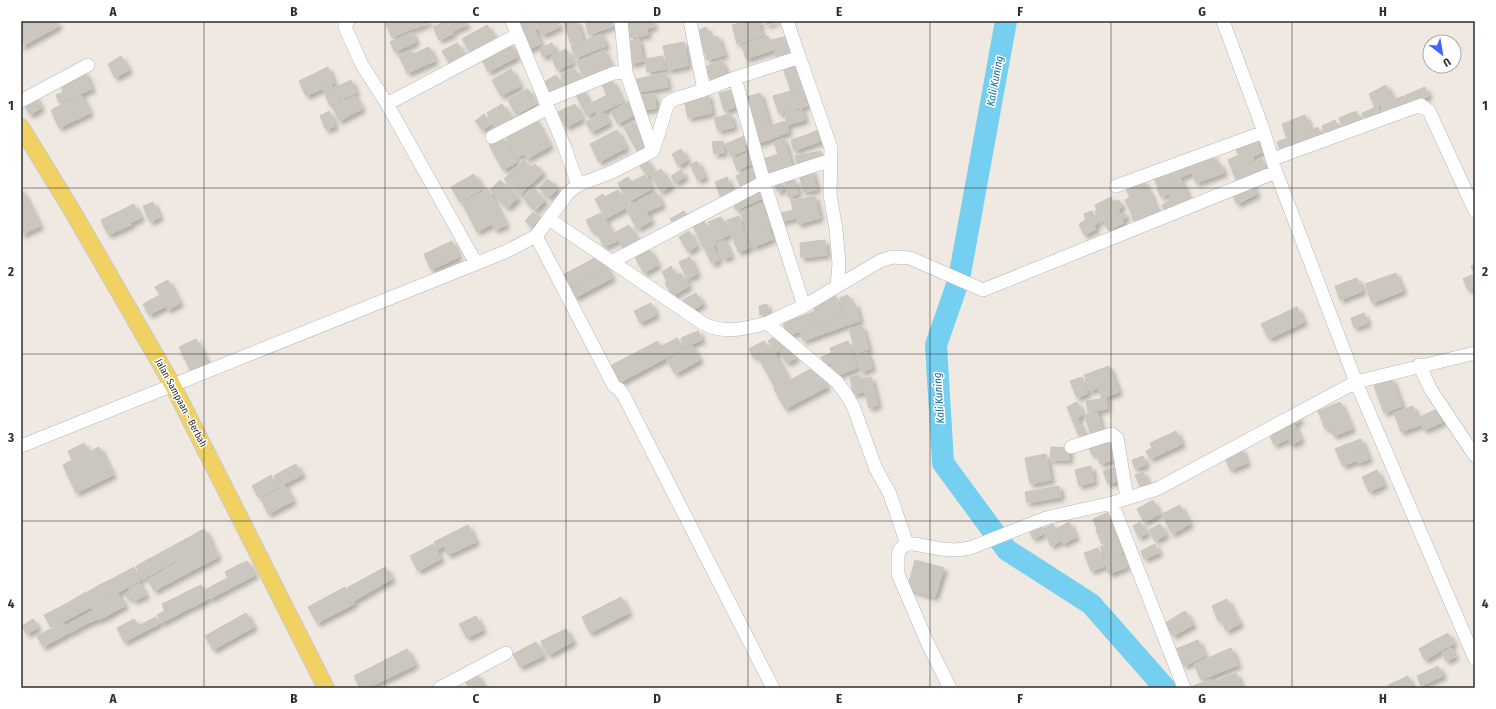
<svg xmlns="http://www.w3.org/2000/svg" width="1496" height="709" viewBox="0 0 1496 709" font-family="'Fira Sans Condensed',sans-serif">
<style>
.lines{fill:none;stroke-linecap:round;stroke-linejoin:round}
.river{stroke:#75cff0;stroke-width:22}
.building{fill:#cbc7bf;stroke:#cbc5ba;filter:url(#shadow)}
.minor-casing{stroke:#b4b7c1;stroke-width:14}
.major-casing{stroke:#c9c9c9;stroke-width:18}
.minor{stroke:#fff;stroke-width:13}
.major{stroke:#f2d163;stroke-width:16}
.grid{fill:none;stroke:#2e2e2e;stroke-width:1;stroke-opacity:0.55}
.labels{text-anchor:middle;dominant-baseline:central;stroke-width:3;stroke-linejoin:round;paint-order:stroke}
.street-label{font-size:10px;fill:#2e2e2e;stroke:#fff}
.water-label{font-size:11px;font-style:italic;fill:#0d6fa3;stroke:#fff}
.neatline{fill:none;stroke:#2e2e2e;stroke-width:1.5}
.grid-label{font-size:13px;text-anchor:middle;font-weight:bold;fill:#2e2e2e}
</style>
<defs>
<filter id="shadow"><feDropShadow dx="3.5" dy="3.5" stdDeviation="2" flood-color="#0004"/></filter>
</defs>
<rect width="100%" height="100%" fill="#efe9e1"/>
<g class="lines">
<!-- river -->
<path class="river" d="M 1006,21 L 959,279 L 936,345 L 943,463 L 1007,550 L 1091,604 L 1165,688"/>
</g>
<!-- building -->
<path class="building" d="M 21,21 L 56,21 L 59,26 L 21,47 Z
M 385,21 L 409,21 L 413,28 L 392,38 Z
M 411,21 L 430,21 L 431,22 L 414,29 Z
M 447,21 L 453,34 L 439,40 L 433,27 Z
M 449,21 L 465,21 L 467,25 L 453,31 Z
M 515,21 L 533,21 L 537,29 L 523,36 Z
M 535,21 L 557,21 L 560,27 L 542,35 Z
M 570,21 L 577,21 L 583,39 L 571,44 L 564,23 Z
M 588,21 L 612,21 L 613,26 L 589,35 L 585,22 Z
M 628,21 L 653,21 L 654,27 L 647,28 L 648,35 L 630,38 Z
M 748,21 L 761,21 L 761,24 L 734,32 L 732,25 Z
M 765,21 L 780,21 L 766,25 Z
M 487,25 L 497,42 L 472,56 L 462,39 Z
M 759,26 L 762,36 L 737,44 L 734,33 Z
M 706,27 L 711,37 L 701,42 L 696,32 Z
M 535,30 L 541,44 L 527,50 L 521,37 Z
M 412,32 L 416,42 L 395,52 L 390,42 Z
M 601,34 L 606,46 L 575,58 L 571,46 Z
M 718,36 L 721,46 L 704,51 L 701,42 Z
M 768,36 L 773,50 L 746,59 L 742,45 Z
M 788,36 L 794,56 L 777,61 L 772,40 Z
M 639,39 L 643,61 L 630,64 L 625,42 Z
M 684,42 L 688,66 L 668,70 L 663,46 Z
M 457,43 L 466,57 L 451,66 L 442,51 Z
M 510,43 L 517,57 L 488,72 L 481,57 Z
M 552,43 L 556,51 L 543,57 L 539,49 Z
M 721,46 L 725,55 L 707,60 L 704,51 Z
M 429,47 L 435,61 L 419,68 L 413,54 Z
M 566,49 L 573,63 L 557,70 L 551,56 Z
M 411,50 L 419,68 L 407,73 L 399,56 Z
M 604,50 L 611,67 L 597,73 L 591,56 Z
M 121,56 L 129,70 L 115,78 L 108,64 Z
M 591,56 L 597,73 L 584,78 L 577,62 Z
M 663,56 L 665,69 L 647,72 L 645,59 Z
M 721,60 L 728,77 L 712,83 L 705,67 Z
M 795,61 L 803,86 L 791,91 L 782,65 Z
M 328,67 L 334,83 L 306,96 L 299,81 Z
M 511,69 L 520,86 L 501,96 L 492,80 Z
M 575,69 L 581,83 L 567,89 L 561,75 Z
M 85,72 L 92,89 L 59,103 L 56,95 L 63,92 L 60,84 Z
M 665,73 L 668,87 L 635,93 L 633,80 Z
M 556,75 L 564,89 L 552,95 L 544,82 Z
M 351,80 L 356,93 L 341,100 L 336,87 Z
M 612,80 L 623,102 L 597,114 L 592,103 L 607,95 L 602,85 Z
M 1386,85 L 1393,98 L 1375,107 L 1369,94 Z
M 332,86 L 339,102 L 330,106 L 323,90 Z
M 1425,87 L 1429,96 L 1408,105 L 1404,96 Z
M 802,88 L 807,106 L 779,114 L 773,96 Z
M 528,89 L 536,104 L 516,115 L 508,100 Z
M 582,89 L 594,112 L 587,116 L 575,93 Z
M 731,90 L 736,107 L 724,111 L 719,93 Z
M 760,93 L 768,120 L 751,126 L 743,98 Z
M 654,94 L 656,108 L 639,111 L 637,96 Z
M 708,94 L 712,113 L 698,116 L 693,97 Z
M 81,95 L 90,113 L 59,128 L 51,110 Z
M 35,96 L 41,108 L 30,115 L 23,103 Z
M 355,96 L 362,109 L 339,121 L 333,107 Z
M 1403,96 L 1407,104 L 1384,113 L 1381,105 Z
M 693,97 L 698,116 L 688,118 L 684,100 Z
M 629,101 L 636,114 L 618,124 L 611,112 Z
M 502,104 L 512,119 L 496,129 L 487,113 Z
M 575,104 L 582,119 L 566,127 L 558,112 Z
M 1376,107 L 1380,116 L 1366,122 L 1362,113 Z
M 802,110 L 805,120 L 787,125 L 785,114 Z
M 329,111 L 335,126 L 326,130 L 320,116 Z
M 1356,111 L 1361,123 L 1344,130 L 1339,118 Z
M 604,113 L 609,123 L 591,132 L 586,122 Z
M 484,114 L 491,124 L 482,130 L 475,121 Z
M 730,114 L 734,127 L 718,131 L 714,118 Z
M 1305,115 L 1311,130 L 1318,127 L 1322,138 L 1281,153 L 1277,142 L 1287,138 L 1282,124 Z
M 534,117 L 550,146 L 527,159 L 524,154 L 517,157 L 504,134 Z
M 768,120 L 770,126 L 785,121 L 789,132 L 757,144 L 751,126 Z
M 1335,120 L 1339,131 L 1326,137 L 1322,126 Z
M 634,122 L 649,148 L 639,154 L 624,128 Z
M 820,129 L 824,140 L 810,145 L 806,135 Z
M 617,130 L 626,148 L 599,162 L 590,144 Z
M 746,135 L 749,143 L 744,146 L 746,150 L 731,156 L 726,144 Z
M 806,135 L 810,145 L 794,151 L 791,140 Z
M 503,138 L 517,162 L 503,170 L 489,145 Z
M 1253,138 L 1256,143 L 1259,142 L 1264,151 L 1254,156 L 1250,148 L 1238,154 L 1235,147 Z
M 784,139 L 792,167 L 767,174 L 763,159 L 778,154 L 774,142 Z
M 723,141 L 724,153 L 714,154 L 712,142 Z
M 681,149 L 688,160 L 678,166 L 672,154 Z
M 1250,150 L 1254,160 L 1232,170 L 1228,160 Z
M 821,151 L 823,161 L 798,167 L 795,156 Z
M 749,153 L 753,163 L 737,170 L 733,159 Z
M 1213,155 L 1216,163 L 1194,171 L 1191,163 Z
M 645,158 L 654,172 L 647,176 L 638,162 Z
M 1262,159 L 1266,169 L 1237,181 L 1232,171 Z
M 524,160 L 530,168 L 535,164 L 543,173 L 520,194 L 504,179 Z
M 697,161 L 705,177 L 698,181 L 690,165 Z
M 1220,163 L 1224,173 L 1210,178 L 1206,167 Z
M 1190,165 L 1193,172 L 1177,179 L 1174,172 Z
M 1206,167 L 1210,178 L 1196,183 L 1192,173 Z
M 661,169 L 671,186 L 661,192 L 651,175 Z
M 752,169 L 758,183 L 742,190 L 736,176 Z
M 681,170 L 685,177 L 675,183 L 671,176 Z
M 812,170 L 817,190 L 803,192 L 799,173 Z
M 1171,170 L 1175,180 L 1158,187 L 1153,177 Z
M 474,174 L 483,189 L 460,202 L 451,187 Z
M 645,175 L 652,189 L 639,196 L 631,182 Z
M 628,177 L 639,196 L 629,202 L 618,183 Z
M 727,177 L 734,197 L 722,201 L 715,182 Z
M 548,179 L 558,188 L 549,198 L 539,188 Z
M 1180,179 L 1184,187 L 1161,197 L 1157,189 Z
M 500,180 L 518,198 L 507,208 L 490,190 Z
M 795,180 L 797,189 L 787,191 L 785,182 Z
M 781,181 L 785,188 L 778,192 L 774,184 Z
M 1144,181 L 1148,191 L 1130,198 L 1126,189 Z
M 1252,184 L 1257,194 L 1237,204 L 1232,194 Z
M 532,187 L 545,201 L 535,211 L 522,197 Z
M 1184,187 L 1189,199 L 1164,210 L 1162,205 L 1171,200 L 1169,194 Z
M 21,188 L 40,226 L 21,235 Z
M 488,189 L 506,225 L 495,230 L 492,224 L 477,232 L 462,203 Z
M 759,189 L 763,198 L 736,210 L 732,201 Z
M 797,189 L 798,194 L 788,197 L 787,191 Z
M 618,190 L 627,207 L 615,214 L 605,197 Z
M 1149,190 L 1153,201 L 1130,210 L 1125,200 Z
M 656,192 L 662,205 L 647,212 L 641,199 Z
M 603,194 L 614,214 L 606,219 L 595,199 Z
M 815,196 L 820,218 L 798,224 L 796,218 L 780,222 L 778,214 L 793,210 L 791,201 Z
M 1111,197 L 1113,202 L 1097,210 L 1095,205 Z
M 640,200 L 651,221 L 637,229 L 626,208 Z
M 1119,200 L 1122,207 L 1118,209 L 1120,214 L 1124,212 L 1126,217 L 1122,219 L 1124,223 L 1108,230 L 1104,220 L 1100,222 L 1095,211 Z
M 1153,201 L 1158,212 L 1134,221 L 1130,210 Z
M 153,202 L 160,217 L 150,222 L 143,206 Z
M 763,203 L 767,213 L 744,222 L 740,212 Z
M 134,204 L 141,218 L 130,223 L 124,209 Z
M 124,209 L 131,225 L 108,235 L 101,220 Z
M 684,211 L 689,219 L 675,227 L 670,219 Z
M 1092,211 L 1098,223 L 1094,225 L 1096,229 L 1084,235 L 1079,224 L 1086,220 L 1084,214 Z
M 533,212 L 540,218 L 532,227 L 525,221 Z
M 601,213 L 607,224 L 592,232 L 586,220 Z
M 766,215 L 771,229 L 749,236 L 745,222 Z
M 739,216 L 744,231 L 732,235 L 727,220 Z
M 721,217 L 729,235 L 716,241 L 708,222 Z
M 704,221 L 716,244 L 704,249 L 693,226 Z
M 608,225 L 617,241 L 604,247 L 596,231 Z
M 629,225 L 638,241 L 623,249 L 614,233 Z
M 769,230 L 773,239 L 753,247 L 750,238 Z
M 689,231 L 697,246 L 688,252 L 679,237 Z
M 744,231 L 750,248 L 738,252 L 732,235 Z
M 724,240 L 731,256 L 723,259 L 716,244 Z
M 825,240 L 827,255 L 801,258 L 800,243 Z
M 452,241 L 459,257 L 431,270 L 424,254 Z
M 713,246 L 719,260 L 712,264 L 705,250 Z
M 649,249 L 658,265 L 644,273 L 635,257 Z
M 600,255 L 606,267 L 584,279 L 578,267 Z
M 690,257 L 697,274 L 687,279 L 679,262 Z
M 1475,264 L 1475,276 L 1471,266 Z
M 671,266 L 676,276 L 681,273 L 689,286 L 673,296 L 665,283 L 667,281 L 662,272 Z
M 578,267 L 584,279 L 568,288 L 561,276 Z
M 607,268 L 612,278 L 575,298 L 570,289 Z
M 1396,273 L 1403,291 L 1372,303 L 1365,284 Z
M 1474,274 L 1475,287 L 1468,290 L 1463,279 Z
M 1357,278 L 1363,291 L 1340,300 L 1335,286 Z
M 168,280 L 180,303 L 168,310 L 166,306 L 149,315 L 143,304 L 160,295 L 155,287 Z
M 696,293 L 703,304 L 690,312 L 683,300 Z
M 835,295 L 843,315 L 787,336 L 783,323 L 815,311 L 813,304 Z
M 848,295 L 851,304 L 855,303 L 860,321 L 848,325 L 840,298 Z
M 651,303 L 656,315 L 640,323 L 634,311 Z
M 767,304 L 768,314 L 760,315 L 759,306 Z
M 1297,307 L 1304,322 L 1269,339 L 1261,324 Z
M 1364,313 L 1368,323 L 1354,328 L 1351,318 Z
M 844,316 L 847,325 L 803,341 L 800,332 Z
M 862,326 L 869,349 L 856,353 L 849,329 Z
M 698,331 L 702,340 L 684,347 L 681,338 Z
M 779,334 L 787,346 L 775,353 L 768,341 Z
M 677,338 L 683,349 L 619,383 L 610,366 L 658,341 L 660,347 Z
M 196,339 L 208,364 L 191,372 L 179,347 Z
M 764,341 L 769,350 L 754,358 L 749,349 Z
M 848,341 L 853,355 L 824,365 L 821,357 L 832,353 L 830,348 Z
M 692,346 L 700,360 L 675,374 L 667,360 Z
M 789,346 L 796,358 L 787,363 L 779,351 Z
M 772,349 L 789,380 L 775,388 L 758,357 Z
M 867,352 L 872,368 L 861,372 L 856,356 Z
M 853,356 L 857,368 L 835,376 L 831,364 Z
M 816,366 L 827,387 L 785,409 L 774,389 Z
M 1109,366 L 1119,392 L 1102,398 L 1098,388 L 1090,391 L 1084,375 Z
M 860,375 L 864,392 L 853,394 L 850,377 Z
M 871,377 L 878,405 L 869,408 L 861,379 Z
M 1082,377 L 1088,393 L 1077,398 L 1070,381 Z
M 1392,379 L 1402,406 L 1384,413 L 1374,386 Z
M 1106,398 L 1107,409 L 1088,412 L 1086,401 Z
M 1077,402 L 1083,415 L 1077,418 L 1084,434 L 1079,436 L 1067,407 Z
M 1340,402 L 1352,429 L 1334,436 L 1329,427 L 1325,429 L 1318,411 Z
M 1413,406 L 1420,425 L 1401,432 L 1394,413 Z
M 1437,409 L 1443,422 L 1424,430 L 1418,418 Z
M 1097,411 L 1102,429 L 1090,433 L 1085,415 Z
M 1298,416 L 1300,421 L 1294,424 L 1301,440 L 1291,445 L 1282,423 Z
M 1282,427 L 1288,439 L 1274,445 L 1269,433 Z
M 1176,431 L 1182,444 L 1150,459 L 1146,451 L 1152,448 L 1150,443 Z
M 1109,437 L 1113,448 L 1092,455 L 1088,444 Z
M 1361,439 L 1369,459 L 1358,463 L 1350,443 Z
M 84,443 L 89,452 L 99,447 L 113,475 L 76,493 L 63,465 L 72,460 L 68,451 Z
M 1349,443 L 1356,461 L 1343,466 L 1335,449 Z
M 1051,447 L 1069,448 L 1069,460 L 1050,460 Z
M 1241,448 L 1247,463 L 1230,470 L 1224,455 Z
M 1117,449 L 1119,458 L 1100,464 L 1097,454 Z
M 1046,454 L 1051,480 L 1030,484 L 1025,458 Z
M 1143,456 L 1146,465 L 1135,469 L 1132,460 Z
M 296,464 L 302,475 L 292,480 L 286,469 Z
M 1091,466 L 1094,482 L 1079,486 L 1075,470 Z
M 1116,467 L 1121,480 L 1108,484 L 1103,471 Z
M 286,469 L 292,480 L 279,487 L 274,476 Z
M 1377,470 L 1384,485 L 1369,492 L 1362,477 Z
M 1143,472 L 1150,487 L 1142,490 L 1135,475 Z
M 271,475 L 277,488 L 259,498 L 252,486 Z
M 285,486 L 293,501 L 268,514 L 261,499 Z
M 1059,486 L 1061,497 L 1027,503 L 1025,492 Z
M 1153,500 L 1160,514 L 1144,522 L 1137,509 Z
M 1180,505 L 1190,524 L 1172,534 L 1162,514 Z
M 1109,512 L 1113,522 L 1097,529 L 1093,519 Z
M 1069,522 L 1076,537 L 1063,544 L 1056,529 Z
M 1140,522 L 1147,533 L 1139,538 L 1133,526 Z
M 1038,523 L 1043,534 L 1033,539 L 1028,528 Z
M 1113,523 L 1119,537 L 1102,544 L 1096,530 Z
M 1053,524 L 1061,541 L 1051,546 L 1043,529 Z
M 1160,524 L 1166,535 L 1155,541 L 1149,530 Z
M 468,525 L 476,542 L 448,555 L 444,546 L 437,550 L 434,542 Z
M 204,529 L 211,542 L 143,579 L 136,566 Z
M 1117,539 L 1123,552 L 1107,560 L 1100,547 Z
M 211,544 L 218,557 L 182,576 L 175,563 Z
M 433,544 L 441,559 L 418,571 L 410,556 Z
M 1155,544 L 1159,553 L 1144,559 L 1141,551 Z
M 1098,548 L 1105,566 L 1091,571 L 1084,553 Z
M 1122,555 L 1127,567 L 1109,574 L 1104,561 Z
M 915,560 L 944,568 L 935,597 L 907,589 Z
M 247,561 L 255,575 L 244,581 L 236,566 Z
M 175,564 L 182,576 L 154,591 L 148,579 Z
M 236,566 L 244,581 L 221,593 L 216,584 L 228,578 L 225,572 Z
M 134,567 L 141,580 L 115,594 L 108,581 Z
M 385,567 L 392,579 L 354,601 L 347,588 Z
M 108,581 L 115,594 L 106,599 L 99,585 Z
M 139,583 L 146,595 L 134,601 L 132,597 L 128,599 L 125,594 L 130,591 L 129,589 Z
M 216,584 L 221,593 L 210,599 L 205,590 Z
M 99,585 L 106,599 L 100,602 L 93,589 Z
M 201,585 L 208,599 L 195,606 L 188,591 Z
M 345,587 L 354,604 L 317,623 L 308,607 Z
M 93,589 L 100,602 L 94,605 L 87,592 Z
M 188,591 L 195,606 L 186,610 L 179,596 Z
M 86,592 L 93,606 L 78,614 L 71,601 Z
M 118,594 L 125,606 L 115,611 L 108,599 Z
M 179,596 L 186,610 L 175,616 L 171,608 L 165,611 L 162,604 Z
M 621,597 L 629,613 L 590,633 L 582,617 Z
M 108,599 L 115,611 L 107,616 L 100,604 Z
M 1227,599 L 1234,613 L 1218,621 L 1212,606 Z
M 71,601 L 78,614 L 65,621 L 58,608 Z
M 100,604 L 107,616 L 98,620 L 92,608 Z
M 58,608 L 65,621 L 51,628 L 44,615 Z
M 171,608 L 175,616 L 161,623 L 157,615 Z
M 93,611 L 97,619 L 84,625 L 80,618 Z
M 1185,611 L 1193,625 L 1173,636 L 1165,623 Z
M 246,613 L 254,627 L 213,650 L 205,636 Z
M 1235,614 L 1240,624 L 1226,631 L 1221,620 Z
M 476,616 L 483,630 L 467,638 L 459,624 Z
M 156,617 L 159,624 L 124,642 L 117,628 L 134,619 L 138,626 Z
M 80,618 L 84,625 L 70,633 L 66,626 Z
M 33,619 L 38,628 L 27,634 L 22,626 Z
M 64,623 L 69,633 L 56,640 L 51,630 Z
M 50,629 L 56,640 L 43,647 L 37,636 Z
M 566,629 L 573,642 L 548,655 L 541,641 Z
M 1448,633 L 1454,644 L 1437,653 L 1431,642 Z
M 1198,640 L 1205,656 L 1184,666 L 1176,649 Z
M 536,642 L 543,656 L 520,667 L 513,654 Z
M 1431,642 L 1437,653 L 1425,660 L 1419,649 Z
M 1231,648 L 1238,665 L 1201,680 L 1194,664 Z
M 1451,648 L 1455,657 L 1446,661 L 1442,653 Z
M 407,649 L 415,665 L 368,688 L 360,688 L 354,676 Z
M 1438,666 L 1443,676 L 1421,686 L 1417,676 Z
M 1236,673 L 1242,688 L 1215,688 L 1213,682 Z
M 477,674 L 484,687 L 469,688 L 465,681 Z
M 1408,676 L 1413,688 L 1403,688 L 1400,680 Z
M 1211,679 L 1215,688 L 1191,688 L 1191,687 Z
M 1400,680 L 1403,688 L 1389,688 L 1388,685 Z"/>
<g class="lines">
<defs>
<path id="minor" d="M 348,21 L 345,27 L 362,65 L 387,104 L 476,263
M 512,21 L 565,148 L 578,185 L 612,172 L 653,151 L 668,103 L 675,99 L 704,90
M 690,21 L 704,90 L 735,78 L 797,58 L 799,56 L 787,21
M 799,56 L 831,148 L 830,195 L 836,229 L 839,264 L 837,286
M 626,72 L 653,151
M 735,78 L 764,182 L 804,306
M 21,101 L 88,65
M 545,101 L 614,73 L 626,72 L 621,21
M 387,104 L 517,35
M 492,137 L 548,108
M 1273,159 L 1421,105 L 1429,111 L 1475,211
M 1116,186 L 1264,132
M 549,219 L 704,324 C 726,334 744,329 767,323 L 837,382 L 846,394 L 853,406 L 876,469 L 889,492 L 907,544
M 536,236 L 614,386 L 619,389 L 624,396 L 773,688
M 613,261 L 764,182 L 831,160
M 767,323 L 804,306 L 880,261 L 892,257 L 910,258 L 983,290 L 1276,172
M 1475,353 L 1356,382 L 1475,659
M 1419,365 L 1431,390 L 1475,456
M 21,446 L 505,252 L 536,236 L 568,193 L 578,185
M 1071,447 L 1112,434 L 1117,438 L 1127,498
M 1112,503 L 1184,688
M 440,688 L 506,653
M 950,688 L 928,644 L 898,574 L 898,556 L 900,549 L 907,544 L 914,544 L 941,549 L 956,550 L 970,548 L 1046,518 L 1112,503 L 1157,489 L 1356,382 L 1276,172 L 1264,132 L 1223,21"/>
<path id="major" d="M 21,127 L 73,212 L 172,384 L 326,688"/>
</defs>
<!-- minor casing -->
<use href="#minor" class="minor-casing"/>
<!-- major casing -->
<use href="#major" class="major-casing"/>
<!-- minor -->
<use href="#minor" class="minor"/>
<!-- major -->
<use href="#major" class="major"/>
</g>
<!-- grid -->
<path class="grid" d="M 204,21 L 204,688M 385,21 L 385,688M 566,21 L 566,688M 748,21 L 748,688M 930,21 L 930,688M 1111,21 L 1111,688M 1292,21 L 1292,688M 21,188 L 1475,188M 21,354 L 1475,354M 21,521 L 1475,521"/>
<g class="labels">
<!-- street labels -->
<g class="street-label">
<text transform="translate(181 403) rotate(62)">Jalan Sampaan - Berbah</text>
</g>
<!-- water labels -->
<g class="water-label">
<text transform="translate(995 81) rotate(-80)">Kali Kuning</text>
<text transform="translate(939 398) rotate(-94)">Kali Kuning</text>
</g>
</g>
<!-- border -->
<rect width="1496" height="709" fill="none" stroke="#ffffff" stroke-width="44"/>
<!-- north arrow -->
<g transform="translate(1442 54) rotate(149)"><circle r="19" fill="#ffffff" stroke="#ababab"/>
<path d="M0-3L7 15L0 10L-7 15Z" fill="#4264fb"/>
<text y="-6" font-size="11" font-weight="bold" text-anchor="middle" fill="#2e2e2e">U</text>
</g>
<rect x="22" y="22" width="1452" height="665" class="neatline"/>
<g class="grid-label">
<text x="113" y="16">A</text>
<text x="294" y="16">B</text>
<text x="476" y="16">C</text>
<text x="657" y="16">D</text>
<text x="839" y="16">E</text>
<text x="1020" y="16">F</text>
<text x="1202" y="16">G</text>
<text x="1383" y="16">H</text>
<text x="11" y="110">1</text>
<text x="1485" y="110">1</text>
<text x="11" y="276">2</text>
<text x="1485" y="276">2</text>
<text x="11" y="442">3</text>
<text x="1485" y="442">3</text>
<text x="11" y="608">4</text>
<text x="1485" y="608">4</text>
<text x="113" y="703">A</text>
<text x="294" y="703">B</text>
<text x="476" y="703">C</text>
<text x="657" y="703">D</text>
<text x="839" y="703">E</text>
<text x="1020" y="703">F</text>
<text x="1202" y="703">G</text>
<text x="1383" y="703">H</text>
</g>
</svg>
